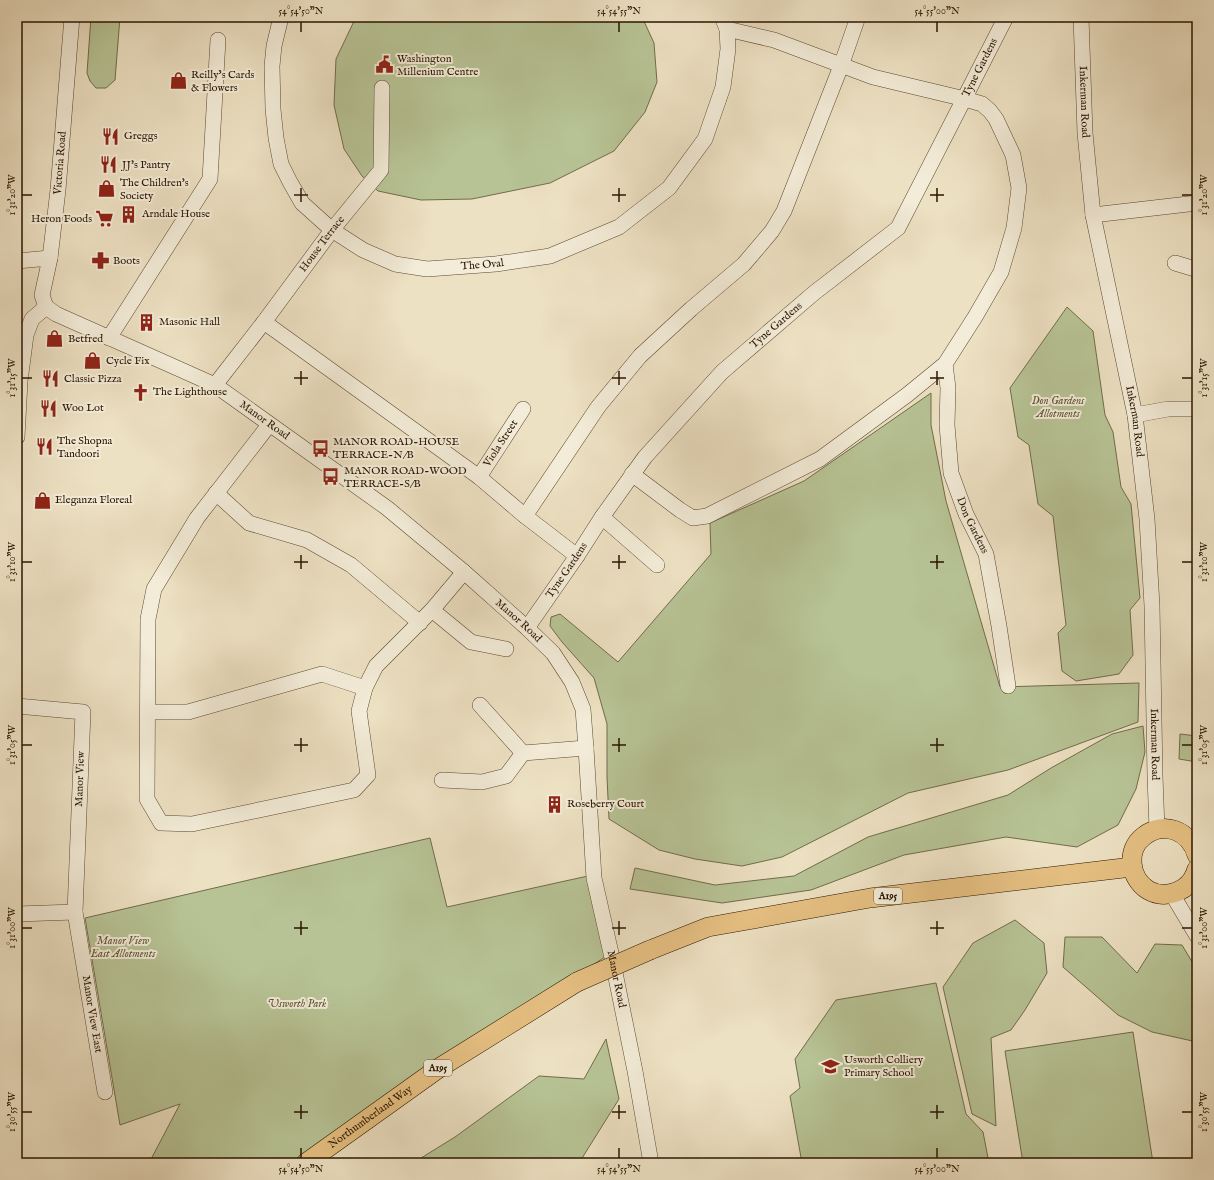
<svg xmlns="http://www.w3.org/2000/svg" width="1214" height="1180" viewBox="0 0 1214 1180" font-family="'IM FELL English',serif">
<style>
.green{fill:#b7c395;stroke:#716c4a}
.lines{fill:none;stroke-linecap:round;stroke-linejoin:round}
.minor-casing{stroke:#5c4831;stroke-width:16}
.major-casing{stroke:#2b1500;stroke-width:20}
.minor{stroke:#f3ecd8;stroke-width:15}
.major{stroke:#e6c082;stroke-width:19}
.major-bridge-casing{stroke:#2b1500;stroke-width:20;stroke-linecap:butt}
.major-bridge{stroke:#e6c082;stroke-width:19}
.ticks{fill:none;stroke:#2b1500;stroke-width:1.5}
.labels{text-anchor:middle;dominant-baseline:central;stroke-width:4;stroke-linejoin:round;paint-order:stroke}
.shield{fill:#f3ecd8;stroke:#675641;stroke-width:1}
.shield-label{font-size:10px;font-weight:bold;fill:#2b1500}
.poi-label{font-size:11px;fill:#2b1500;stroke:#f3ecd8;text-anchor:start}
.street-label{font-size:11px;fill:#2b1500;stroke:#f3ecd8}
.park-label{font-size:11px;font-style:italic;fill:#5c5234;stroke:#f3ecd8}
.neatline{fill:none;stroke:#2b1500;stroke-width:1.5}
.ticks-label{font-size:10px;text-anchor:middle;fill:#2b1500}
</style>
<rect width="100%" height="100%" fill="#ede1c3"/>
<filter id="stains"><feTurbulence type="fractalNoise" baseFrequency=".005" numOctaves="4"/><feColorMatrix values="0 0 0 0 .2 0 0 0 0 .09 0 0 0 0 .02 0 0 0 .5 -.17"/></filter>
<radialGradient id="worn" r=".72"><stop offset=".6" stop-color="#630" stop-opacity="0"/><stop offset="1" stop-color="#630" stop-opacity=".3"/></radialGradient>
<!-- green -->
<path class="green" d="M 91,17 L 120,17 L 115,80 L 106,88 L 96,88 L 90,81 L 87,73 Z
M 356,17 L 642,17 L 654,43 L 657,82 L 645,112 L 614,151 L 550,183 L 472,199 L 421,200 L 378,191 L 362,176 L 344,149 L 334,105 L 336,59 Z
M 1067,307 L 1093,331 L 1105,415 L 1113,432 L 1121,487 L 1131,504 L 1140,598 L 1130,610 L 1133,655 L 1119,674 L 1076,681 L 1062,671 L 1058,633 L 1066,625 L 1053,516 L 1038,504 L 1029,445 L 1018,437 L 1010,388 Z
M 931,393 L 931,425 L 946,501 L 1000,687 L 1139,683 L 1138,722 L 1008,770 L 908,793 L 782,857 L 742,866 L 695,859 L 659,850 L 609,819 L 607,777 L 607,724 L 594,678 L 562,642 L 550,626 L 551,617 L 560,614 L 618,662 L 711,554 L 710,523 L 804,481 Z
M 1143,726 L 1145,752 L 1136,789 L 1118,825 L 1077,847 L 1006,837 L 904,855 L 811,890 L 722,903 L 630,889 L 635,868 L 715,885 L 794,876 L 868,837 L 1008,795 L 1051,768 L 1112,734 Z
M 1180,734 L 1197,736 L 1197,762 L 1179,759 Z
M 430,838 L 447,907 L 588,876 L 611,953 L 291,1163 L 149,1163 L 180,1104 L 120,1125 L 85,918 Z
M 1015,920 L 1044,943 L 1047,973 L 1025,1010 L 1011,1030 L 991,1038 L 996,1126 L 972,1114 L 943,987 L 973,943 Z
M 1065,937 L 1102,937 L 1137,973 L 1155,944 L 1182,945 L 1197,970 L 1197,1042 L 1152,1032 L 1118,1015 L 1063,967 Z
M 936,983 L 966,1114 L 983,1132 L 989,1163 L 802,1163 L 790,1096 L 800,1088 L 795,1059 L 836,1000 Z
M 1133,1032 L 1153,1163 L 1023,1163 L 1005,1051 Z
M 606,1039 L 619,1099 L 579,1163 L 413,1163 L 455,1137 L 539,1076 L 584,1079 Z"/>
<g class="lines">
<defs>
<g id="minor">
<path id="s1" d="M 281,17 L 274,46 L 272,66 L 273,109 L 276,138 L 281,164 L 290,182 L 302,203 L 332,230 L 363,250 L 395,264 L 427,269 L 496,264 L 550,256 L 619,227 L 669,188 L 705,139 L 723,87 L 728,49 L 727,29 L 722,17"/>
<path id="s2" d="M 1081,17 L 1085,133 L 1093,215 L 1135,415 L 1147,519 L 1152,606 L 1155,776 L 1157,829"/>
<path d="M 1093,215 L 1197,203"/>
<path d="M 17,261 L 50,258"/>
<path d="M 1175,263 L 1195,269 L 1197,268"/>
<path id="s3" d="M 46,307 L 56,314 L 215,385 L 387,508 L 464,572 L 527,628 L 553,653 L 572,682 L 583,709 L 586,748 L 594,878 L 611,953 L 635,1071 L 651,1163"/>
<path id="s4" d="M 46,307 L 42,295 L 50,258 L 58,190 L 72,17"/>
<path d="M 264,322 L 479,477 L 525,516 L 577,556"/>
<path d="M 109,338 L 210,179 L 218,40"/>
<path id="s5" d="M 945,364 L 948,388 L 947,425 L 951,473 L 966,514 L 986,554 L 999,626 L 1008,686"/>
<path id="s6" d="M 215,385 L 264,322 L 332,230 L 381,170 L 382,88"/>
<path d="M 1135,415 L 1168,409 L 1197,409"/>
<path d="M 269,425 L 197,518 L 154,589 L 148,619 L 147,799 L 161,823 L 192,824 L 354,790 L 368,775 L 359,711 L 365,688 L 376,666 L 432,610 L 464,572"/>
<path d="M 17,437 L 20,381 L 26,335 L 32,319 L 46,307"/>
<path d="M 632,474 L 680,510 L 693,518 L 707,516 L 820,459 L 907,395 L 945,364 L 975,317 L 1001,272 L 1014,228 L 1019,188 L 1013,155 L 996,119 L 990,111 L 982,104 L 965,99 L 873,77 L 774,40 L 727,29"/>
<path id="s7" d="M 479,477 L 523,409"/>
<path d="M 216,493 L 249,523 L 307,540 L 351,565 L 420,623"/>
<path d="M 525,516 L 598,407 L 640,356 L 691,309 L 744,264 L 772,231 L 784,211 L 841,66 L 858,17"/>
<path d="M 602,517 L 657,565"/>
<path d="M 432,610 L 471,642 L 506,649"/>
<path id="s8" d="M 527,628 L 577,556 L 602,517 L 645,457 L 722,372 L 814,293 L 898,228 L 1006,17"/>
<path d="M 480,705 L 523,753"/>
<path id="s9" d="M 17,706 L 83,712 L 75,912 L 105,1092"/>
<path d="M 148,712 L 188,712 L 322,674 L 365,688"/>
<path d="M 442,780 L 482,782 L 506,776 L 523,753 L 586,748"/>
<path d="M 1172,894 L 1197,936"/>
<path d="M 17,914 L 75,912"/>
</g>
<g id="major">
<path d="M 1197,855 C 1190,831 1164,820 1144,836 C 1125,850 1130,879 1148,890 C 1163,899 1183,893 1192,880 C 1194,877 1196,872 1197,869"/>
<path d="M 650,950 L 708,927 L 870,898 L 1132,867"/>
<path id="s10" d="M 306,1163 L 439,1068 L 577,982"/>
</g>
</defs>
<!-- minor casing -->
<use href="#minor" class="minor-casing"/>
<!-- major casing -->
<use href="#major" class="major-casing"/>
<!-- minor -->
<use href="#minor" class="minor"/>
<!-- major -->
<use href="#major" class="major"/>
<defs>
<path id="major-bridge" d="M 577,982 L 650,950"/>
</defs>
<!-- major-bridge casing -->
<use href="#major-bridge" class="major-bridge-casing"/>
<!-- major-bridge -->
<use href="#major-bridge" class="major-bridge"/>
</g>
<!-- ticks -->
<path class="ticks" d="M 301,22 L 301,32M 619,22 L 619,32M 937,22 L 937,32M 301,188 L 301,202M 619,188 L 619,202M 937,188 L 937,202M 22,195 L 32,195M 294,195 L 308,195M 612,195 L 626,195M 930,195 L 944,195M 1182,195 L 1192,195M 301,371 L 301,385M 619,371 L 619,385M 937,371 L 937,385M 22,378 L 32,378M 294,378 L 308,378M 612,378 L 626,378M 930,378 L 944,378M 1182,378 L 1192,378M 301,555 L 301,569M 619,555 L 619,569M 937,555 L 937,569M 22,562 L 32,562M 294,562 L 308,562M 612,562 L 626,562M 930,562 L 944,562M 1182,562 L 1192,562M 301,738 L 301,752M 619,738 L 619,752M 937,738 L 937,752M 22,745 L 32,745M 294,745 L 308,745M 612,745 L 626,745M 930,745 L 944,745M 1182,745 L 1192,745M 301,921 L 301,935M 619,921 L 619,935M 937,921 L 937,935M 22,928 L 32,928M 294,928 L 308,928M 612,928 L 626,928M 930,928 L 944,928M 1182,928 L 1192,928M 301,1105 L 301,1119M 619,1105 L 619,1119M 937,1105 L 937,1119M 22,1112 L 32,1112M 294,1112 L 308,1112M 612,1112 L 626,1112M 930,1112 L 944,1112M 1182,1112 L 1192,1112M 301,1148 L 301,1158M 619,1148 L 619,1158M 937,1148 L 937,1158"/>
<!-- icons -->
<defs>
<symbol id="civic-bare" viewBox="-9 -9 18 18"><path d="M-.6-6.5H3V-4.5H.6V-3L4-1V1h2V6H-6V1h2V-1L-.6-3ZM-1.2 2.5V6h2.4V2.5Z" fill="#8f2418" stroke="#f3ecd8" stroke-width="2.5" paint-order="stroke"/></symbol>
<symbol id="shop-bare" viewBox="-9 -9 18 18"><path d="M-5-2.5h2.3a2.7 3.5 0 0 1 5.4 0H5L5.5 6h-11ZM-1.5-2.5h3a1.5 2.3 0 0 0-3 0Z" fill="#8f2418" stroke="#f3ecd8" stroke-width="2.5" paint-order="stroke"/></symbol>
<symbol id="restaurant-bare" viewBox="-9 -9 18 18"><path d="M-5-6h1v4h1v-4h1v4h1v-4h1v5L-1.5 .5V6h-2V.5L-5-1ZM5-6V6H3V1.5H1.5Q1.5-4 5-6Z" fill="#8f2418" stroke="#f3ecd8" stroke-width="2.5" paint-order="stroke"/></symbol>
<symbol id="building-bare" viewBox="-9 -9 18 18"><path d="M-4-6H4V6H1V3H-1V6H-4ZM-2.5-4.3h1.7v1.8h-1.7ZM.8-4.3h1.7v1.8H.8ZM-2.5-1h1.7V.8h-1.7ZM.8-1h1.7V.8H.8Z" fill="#8f2418" stroke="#f3ecd8" stroke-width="2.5" paint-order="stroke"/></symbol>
<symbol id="supermarket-bare" viewBox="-9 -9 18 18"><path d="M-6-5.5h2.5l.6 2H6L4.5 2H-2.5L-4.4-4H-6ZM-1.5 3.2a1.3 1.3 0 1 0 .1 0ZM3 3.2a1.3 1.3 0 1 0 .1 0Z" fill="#8f2418" stroke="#f3ecd8" stroke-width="2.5" paint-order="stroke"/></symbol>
<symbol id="pharmacy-bare" viewBox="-9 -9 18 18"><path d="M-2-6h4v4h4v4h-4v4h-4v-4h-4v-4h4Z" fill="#8f2418" stroke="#f3ecd8" stroke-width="2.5" paint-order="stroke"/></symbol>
<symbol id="church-bare" viewBox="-9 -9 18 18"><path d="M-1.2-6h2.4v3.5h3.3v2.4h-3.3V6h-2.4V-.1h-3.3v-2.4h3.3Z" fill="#8f2418" stroke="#f3ecd8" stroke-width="2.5" paint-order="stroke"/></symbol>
<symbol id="bus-bare" viewBox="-9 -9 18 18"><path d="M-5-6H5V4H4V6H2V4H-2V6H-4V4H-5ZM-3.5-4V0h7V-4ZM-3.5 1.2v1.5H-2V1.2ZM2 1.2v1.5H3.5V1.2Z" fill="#8f2418" stroke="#f3ecd8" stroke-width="2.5" paint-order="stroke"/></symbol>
<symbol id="school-bare" viewBox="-9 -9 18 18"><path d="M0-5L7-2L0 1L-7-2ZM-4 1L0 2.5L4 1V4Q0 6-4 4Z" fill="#8f2418" stroke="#f3ecd8" stroke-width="2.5" paint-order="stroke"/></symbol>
</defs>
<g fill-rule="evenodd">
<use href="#civic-bare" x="372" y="52" width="25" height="25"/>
<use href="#shop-bare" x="166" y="68" width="25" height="25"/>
<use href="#restaurant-bare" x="98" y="124" width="25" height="25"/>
<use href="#restaurant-bare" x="96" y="152" width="25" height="25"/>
<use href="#shop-bare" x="94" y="176" width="25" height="25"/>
<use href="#building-bare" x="116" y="202" width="25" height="25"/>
<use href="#supermarket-bare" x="92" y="206" width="25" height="25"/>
<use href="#pharmacy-bare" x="88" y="248" width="25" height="25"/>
<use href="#building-bare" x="134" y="310" width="25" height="25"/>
<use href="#shop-bare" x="42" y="326" width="25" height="25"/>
<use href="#shop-bare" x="80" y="348" width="25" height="25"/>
<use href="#restaurant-bare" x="38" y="366" width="25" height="25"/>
<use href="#church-bare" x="128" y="380" width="25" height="25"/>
<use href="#restaurant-bare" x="36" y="396" width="25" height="25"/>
<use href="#restaurant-bare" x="32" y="434" width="25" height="25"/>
<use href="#bus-bare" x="308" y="436" width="25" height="25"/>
<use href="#bus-bare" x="318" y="464" width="25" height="25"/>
<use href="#shop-bare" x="30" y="488" width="25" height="25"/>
<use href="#building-bare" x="542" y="792" width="25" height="25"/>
<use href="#school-bare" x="818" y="1054" width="25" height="25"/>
</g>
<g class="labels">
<!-- shield labels -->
<g class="shield">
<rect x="874" y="888" width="28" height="16" rx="3"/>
<rect x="424" y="1060" width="28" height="16" rx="3"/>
</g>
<g class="shield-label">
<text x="888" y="896">A195</text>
<text x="438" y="1068">A195</text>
</g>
<!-- poi labels -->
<g class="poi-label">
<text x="397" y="59">Washington<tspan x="397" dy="13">Millenium Centre</tspan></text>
<text x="191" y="75">Reilly’s Cards<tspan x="191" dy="13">&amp; Flowers</tspan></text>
<text x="124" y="136">Greggs</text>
<text x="122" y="165">JJ's Pantry</text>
<text x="120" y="183">The Children's<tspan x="120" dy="13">Society</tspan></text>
<text x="142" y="214">Arndale House</text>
<text x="92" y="219" text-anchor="end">Heron Foods</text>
<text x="113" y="261">Boots</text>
<text x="159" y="322">Masonic Hall</text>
<text x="68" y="339">Betfred</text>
<text x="106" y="361">Cycle Fix</text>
<text x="64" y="379">Classic Pizza</text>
<text x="153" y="392">The Lighthouse</text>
<text x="62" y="408">Woo Lot</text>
<text x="57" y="441">The Shopna<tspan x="57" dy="13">Tandoori</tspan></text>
<text x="333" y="442">MANOR ROAD-HOUSE<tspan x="333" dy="13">TERRACE-N/B</tspan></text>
<text x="344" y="471">MANOR ROAD-WOOD<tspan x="344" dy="13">TERRACE-S/B</tspan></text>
<text x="55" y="500">Eleganza Floreal</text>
<text x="567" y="804">Roseberry Court</text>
<text x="844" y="1060">Usworth Colliery<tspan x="844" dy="13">Primary School</tspan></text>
</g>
<!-- street labels -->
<g class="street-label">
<text stroke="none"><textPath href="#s8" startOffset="730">Tyne Gardens</textPath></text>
<text stroke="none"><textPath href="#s2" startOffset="85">Inkerman Road</textPath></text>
<text stroke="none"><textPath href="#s4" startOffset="146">Victoria Road</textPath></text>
<text stroke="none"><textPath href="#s6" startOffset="177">House Terrace</textPath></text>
<text stroke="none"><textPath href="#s1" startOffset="393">The Oval</textPath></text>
<text stroke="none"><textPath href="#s8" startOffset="394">Tyne Gardens</textPath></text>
<text stroke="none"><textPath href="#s3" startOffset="247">Manor Road</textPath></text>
<text stroke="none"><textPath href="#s2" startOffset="409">Inkerman Road</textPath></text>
<text stroke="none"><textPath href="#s7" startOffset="40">Viola Street</textPath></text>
<text stroke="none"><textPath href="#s5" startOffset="166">Don Gardens</textPath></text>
<text stroke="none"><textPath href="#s8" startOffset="70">Tyne Gardens</textPath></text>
<text stroke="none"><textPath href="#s3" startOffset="571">Manor Road</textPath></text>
<text stroke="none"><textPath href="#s2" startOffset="733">Inkerman Road</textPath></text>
<text transform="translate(80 779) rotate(-88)">Manor View</text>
<text stroke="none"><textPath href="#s3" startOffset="955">Manor Road</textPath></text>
<text stroke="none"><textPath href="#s9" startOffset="370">Manor View East</textPath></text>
<text stroke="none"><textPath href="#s10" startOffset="79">Northumberland Way</textPath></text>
</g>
<!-- park labels -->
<g class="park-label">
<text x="1058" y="401">Don Gardens<tspan x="1058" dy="13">Allotments</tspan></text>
<text x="123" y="941">Manor View<tspan x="123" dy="13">East Allotments</tspan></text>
<text x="297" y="1004">Usworth Park</text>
</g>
</g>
<!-- margin -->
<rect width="1214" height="1180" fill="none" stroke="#ede1c3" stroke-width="44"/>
<rect x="22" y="22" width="1170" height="1136" class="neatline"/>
<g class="ticks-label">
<text x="301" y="14">54°54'50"N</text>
<text x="619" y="14">54°54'55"N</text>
<text x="937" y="14">54°55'00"N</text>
<text transform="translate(1203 195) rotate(-90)" y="4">1°31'20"W</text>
<text transform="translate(11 195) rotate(-90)" y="4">1°31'20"W</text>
<text transform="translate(1203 378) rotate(-90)" y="4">1°31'15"W</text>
<text transform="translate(11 378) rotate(-90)" y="4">1°31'15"W</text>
<text transform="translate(11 562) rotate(-90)" y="4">1°31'10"W</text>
<text transform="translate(1203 562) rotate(-90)" y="4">1°31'10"W</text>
<text transform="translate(1203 745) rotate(-90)" y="4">1°31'05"W</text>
<text transform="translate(11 745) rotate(-90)" y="4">1°31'05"W</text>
<text transform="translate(1203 928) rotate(-90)" y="4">1°31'00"W</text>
<text transform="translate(11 928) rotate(-90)" y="4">1°31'00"W</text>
<text transform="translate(11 1112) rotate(-90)" y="4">1°30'55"W</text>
<text transform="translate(1203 1112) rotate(-90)" y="4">1°30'55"W</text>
<text x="301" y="1172">54°54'50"N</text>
<text x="619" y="1172">54°54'55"N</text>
<text x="937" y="1172">54°55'00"N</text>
</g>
<rect width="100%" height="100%" filter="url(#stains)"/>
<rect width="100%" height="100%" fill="url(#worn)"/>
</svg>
